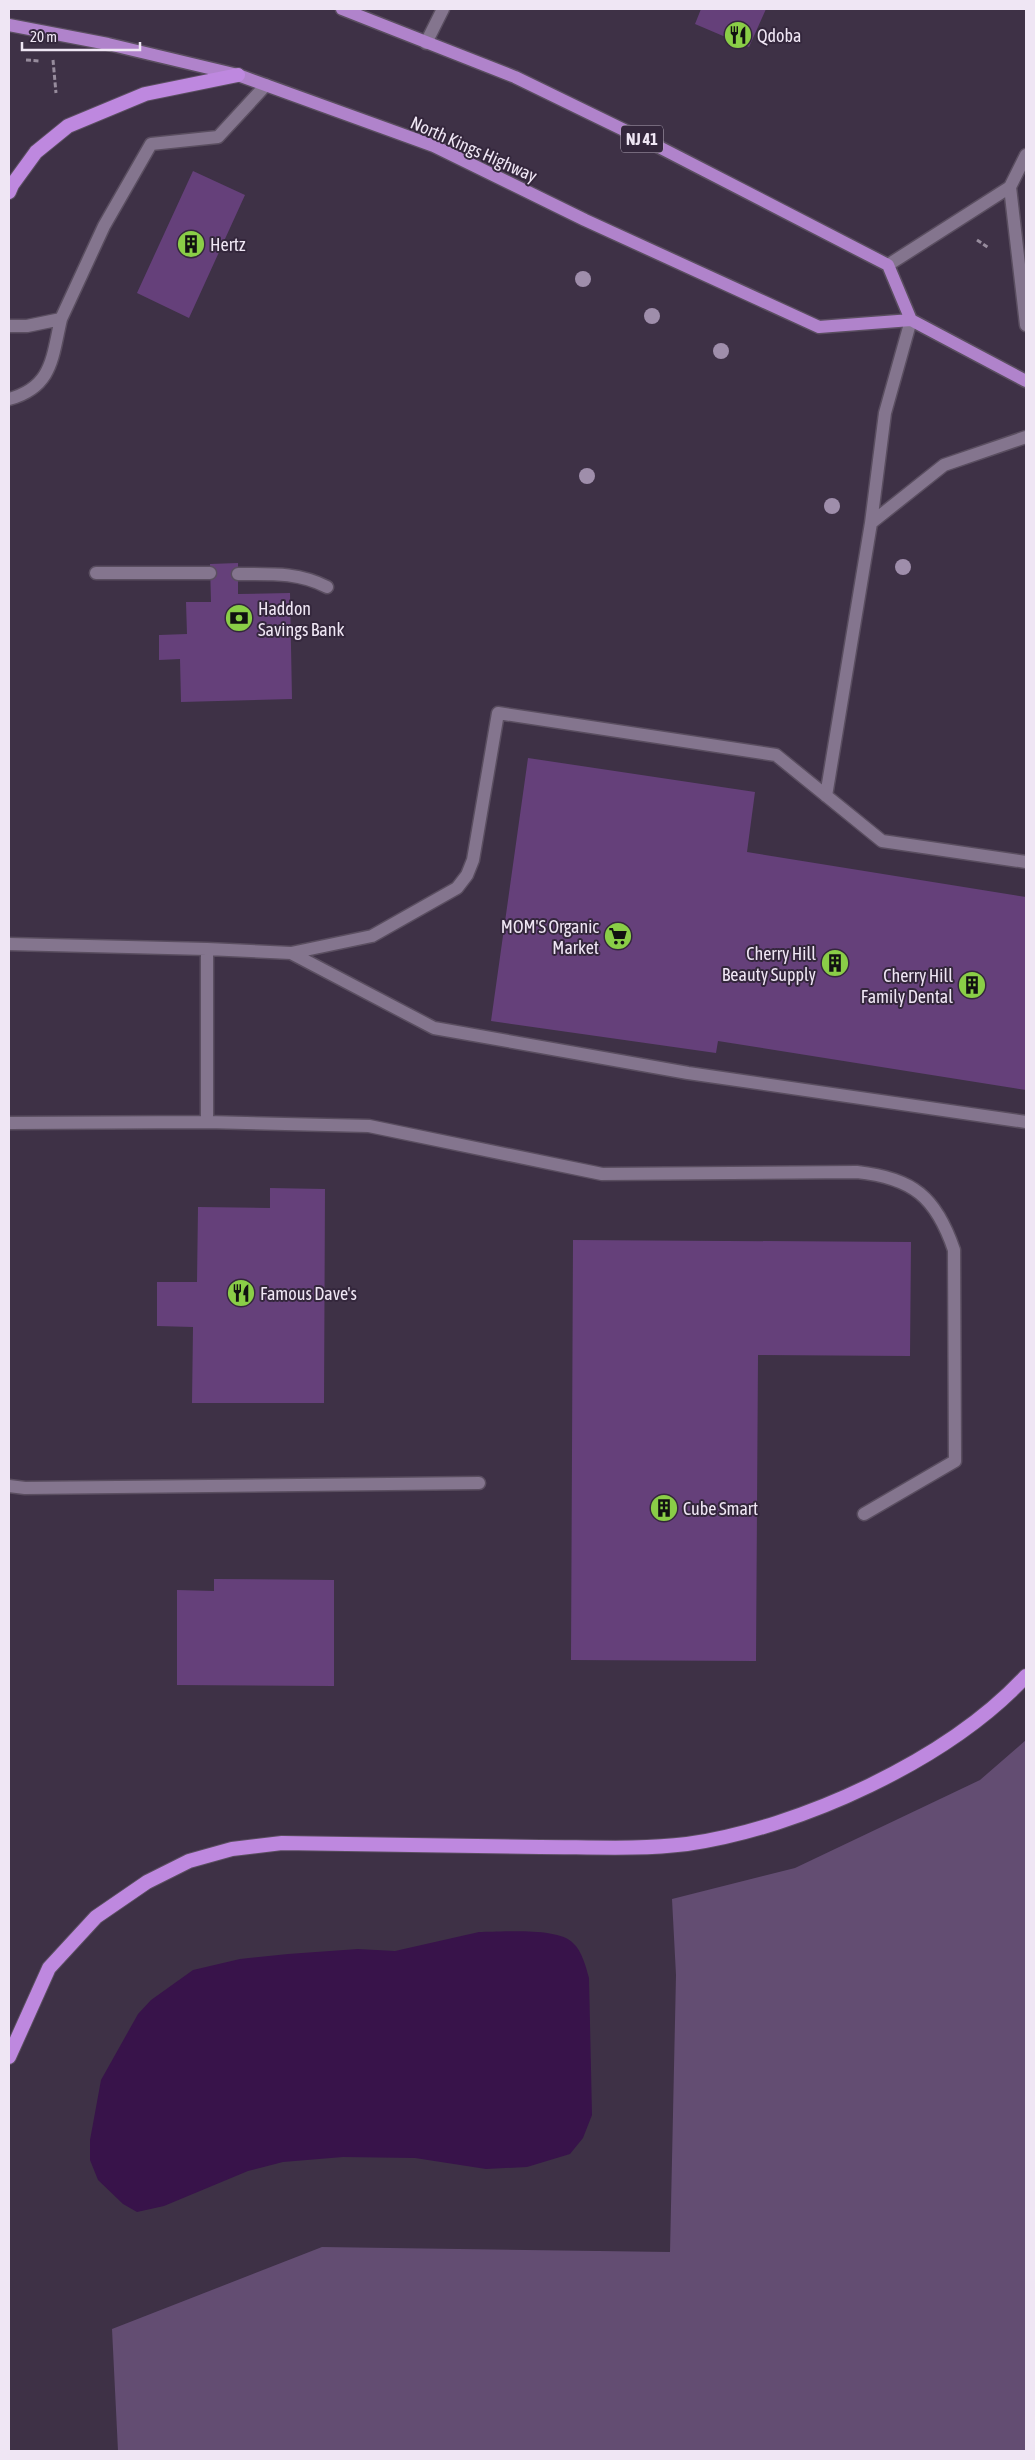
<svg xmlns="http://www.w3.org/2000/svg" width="1035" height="2460" viewBox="0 0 1035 2460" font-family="'Asap Condensed',sans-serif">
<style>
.green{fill:#634d72}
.water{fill:#38134a}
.building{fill:#65407a}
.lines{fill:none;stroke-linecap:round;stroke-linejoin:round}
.service-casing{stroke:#5a4e60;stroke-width:15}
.primary-casing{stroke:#5a4e60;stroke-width:15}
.trunk-casing{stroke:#5a4e60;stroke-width:16}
.path{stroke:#978c9d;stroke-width:3;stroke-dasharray:5 2.5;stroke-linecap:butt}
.service{stroke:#84758e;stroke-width:12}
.primary{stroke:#b083cb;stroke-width:12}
.trunk{stroke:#be88df;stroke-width:14}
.tree{fill:#9f8eab}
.labels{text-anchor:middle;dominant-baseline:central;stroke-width:4;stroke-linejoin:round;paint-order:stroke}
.shield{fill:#34273c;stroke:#b7adbd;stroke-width:1}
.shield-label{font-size:16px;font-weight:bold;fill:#efe6f4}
.poi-label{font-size:18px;fill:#efe6f4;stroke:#34273c;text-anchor:start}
.street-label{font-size:18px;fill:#efe6f4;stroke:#34273c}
</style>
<rect width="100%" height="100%" fill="#3e3146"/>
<!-- green -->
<path class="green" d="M 1026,1740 L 1026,2451 L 118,2451 L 112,2329 L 322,2247 L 670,2252 L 676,1975 L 672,1899 L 795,1868 L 980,1780 Z"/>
<!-- water -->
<path class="water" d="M 479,1932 C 500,1932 559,1927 573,1943 C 582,1951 586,1967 589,1978 L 592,2115 L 583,2138 L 570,2154 L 527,2167 L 486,2169 L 415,2158 L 343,2157 L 283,2162 L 248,2171 L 164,2206 L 137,2212 L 123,2204 L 98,2180 L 90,2160 L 90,2140 L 101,2080 L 138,2014 L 151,2000 L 193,1970 L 240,1959 L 288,1954 L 358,1949 L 395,1951 Z"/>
<!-- building -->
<path class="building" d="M 701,9 L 766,9 L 749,47 L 695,24 Z
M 193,171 L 245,195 L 189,318 L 137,293 Z
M 238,563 L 238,594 L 290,593 L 292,699 L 181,702 L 180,659 L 159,660 L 159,635 L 187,634 L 186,602 L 211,602 L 210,564 Z
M 528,758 L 755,792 L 747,852 L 1026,897 L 1026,1090 L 718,1041 L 716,1053 L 491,1021 Z
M 270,1188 L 325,1189 L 324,1403 L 192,1403 L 193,1327 L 157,1326 L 157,1282 L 197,1282 L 198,1207 L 270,1208 Z
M 573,1240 L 911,1242 L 910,1356 L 758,1355 L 756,1661 L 571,1660 Z
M 214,1579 L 334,1580 L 334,1686 L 177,1685 L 177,1590 L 214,1591 Z"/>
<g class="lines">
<defs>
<path id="service" d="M 426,43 L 443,9
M 1010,187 L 1026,325
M 888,265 L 1010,187 L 1026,155
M 9,326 L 27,326 L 61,319 L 104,226 L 151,144 L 218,137 L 266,85
M 9,399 C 53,387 52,357 61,319
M 871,523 L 944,465 L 1026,437
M 96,573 L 210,573
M 238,574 C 270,574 298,572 327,587
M 826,796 L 871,523 L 885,413 L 911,320
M 9,944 L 207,949 L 291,953 L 372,936 L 457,888 L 467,875 L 473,860 L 498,713 L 776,755 L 882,841 L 1026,862
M 291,953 L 434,1028 L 688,1073 L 1026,1122
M 207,1122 L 207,949
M 9,1123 L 207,1122 L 369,1126 L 602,1174 L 857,1172 C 913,1178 936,1197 954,1250 L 955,1461 L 864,1514
M 9,1486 L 25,1488 L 479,1483"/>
<path id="primary" d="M 342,9 L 515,77 L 659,147 L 888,265 L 911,320
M 9,25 L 108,44 L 238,75 L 434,146 L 585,220 L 819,327 L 911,320 L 1026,381"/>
<path id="trunk" d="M 9,192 L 12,185 L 36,152 L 68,126 L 145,94 L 238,75
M 9,2057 L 49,1968 L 96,1917 L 147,1882 L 189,1861 L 232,1849 L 282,1843 C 368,1844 454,1846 540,1847 C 588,1847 639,1850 687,1844 C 800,1828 948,1760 1026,1676"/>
</defs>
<!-- service casing -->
<use href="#service" class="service-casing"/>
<!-- primary casing -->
<use href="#primary" class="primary-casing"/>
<!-- trunk casing -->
<use href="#trunk" class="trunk-casing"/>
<!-- path -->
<path class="path" d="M 26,60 L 40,61
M 53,60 L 56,93
M 977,240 L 989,248"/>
<!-- service -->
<use href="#service" class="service"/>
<!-- primary -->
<use href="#primary" class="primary"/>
<!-- trunk -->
<use href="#trunk" class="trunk"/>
</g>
<!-- trees -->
<g class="tree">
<circle cx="583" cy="279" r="8"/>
<circle cx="652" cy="316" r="8"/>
<circle cx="721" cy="351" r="8"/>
<circle cx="587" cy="476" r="8"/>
<circle cx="832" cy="506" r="8"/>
<circle cx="903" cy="567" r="8"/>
</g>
<!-- icons -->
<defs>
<symbol id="restaurant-disc" viewBox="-11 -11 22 22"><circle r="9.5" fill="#8ace47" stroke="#34273c"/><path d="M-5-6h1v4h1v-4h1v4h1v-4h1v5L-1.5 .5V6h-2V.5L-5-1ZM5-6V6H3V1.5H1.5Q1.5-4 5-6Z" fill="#111"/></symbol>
<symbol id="building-disc" viewBox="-11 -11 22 22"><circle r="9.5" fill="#8ace47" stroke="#34273c"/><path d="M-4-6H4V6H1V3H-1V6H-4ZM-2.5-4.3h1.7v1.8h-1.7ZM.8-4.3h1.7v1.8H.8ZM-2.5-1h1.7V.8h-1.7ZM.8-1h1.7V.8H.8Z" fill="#111"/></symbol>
<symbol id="bank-disc" viewBox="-11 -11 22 22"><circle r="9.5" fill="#8ace47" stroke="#34273c"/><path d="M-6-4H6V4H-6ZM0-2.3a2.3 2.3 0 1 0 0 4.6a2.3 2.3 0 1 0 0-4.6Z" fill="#111"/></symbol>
<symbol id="supermarket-disc" viewBox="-11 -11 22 22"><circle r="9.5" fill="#8ace47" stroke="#34273c"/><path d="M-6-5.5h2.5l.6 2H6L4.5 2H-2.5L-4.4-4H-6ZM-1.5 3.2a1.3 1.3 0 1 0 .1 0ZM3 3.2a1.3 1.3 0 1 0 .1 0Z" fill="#111"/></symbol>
</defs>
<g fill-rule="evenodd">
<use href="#restaurant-disc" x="722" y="19" width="32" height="32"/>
<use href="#building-disc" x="175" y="228" width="32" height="32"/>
<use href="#bank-disc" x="223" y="602" width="32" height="32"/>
<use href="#supermarket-disc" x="602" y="920" width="32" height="32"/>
<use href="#building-disc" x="819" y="947" width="32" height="32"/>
<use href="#building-disc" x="956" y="969" width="32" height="32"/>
<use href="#restaurant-disc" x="225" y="1277" width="32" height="32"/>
<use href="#building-disc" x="648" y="1492" width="32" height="32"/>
</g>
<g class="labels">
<!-- shield labels -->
<rect class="shield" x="621" y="125.5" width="42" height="27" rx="4"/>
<g class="shield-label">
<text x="642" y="139">NJ 41</text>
</g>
<!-- poi labels -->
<g class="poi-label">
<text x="757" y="35">Qdoba</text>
<text x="210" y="244">Hertz</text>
<text x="258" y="608">Haddon<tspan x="258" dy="21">Savings Bank</tspan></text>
<text x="599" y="926" text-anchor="end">MOM'S Organic<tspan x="599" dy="21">Market</tspan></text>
<text x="816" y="953" text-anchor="end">Cherry Hill<tspan x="816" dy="21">Beauty Supply</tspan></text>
<text x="953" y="975" text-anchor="end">Cherry Hill<tspan x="953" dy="21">Family Dental</tspan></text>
<text x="260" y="1293">Famous Dave's</text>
<text x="683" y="1508">Cube Smart</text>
</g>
<!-- street labels -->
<g class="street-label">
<text transform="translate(474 149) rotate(24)">North Kings Highway</text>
</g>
</g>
<!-- border -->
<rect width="1035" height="2460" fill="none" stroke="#efe6f4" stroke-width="20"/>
<!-- scale -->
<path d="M22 42v8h118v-8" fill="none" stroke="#efe6f4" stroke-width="2.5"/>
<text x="30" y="42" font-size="15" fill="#efe6f4" stroke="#34273c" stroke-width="4" paint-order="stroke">20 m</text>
</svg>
